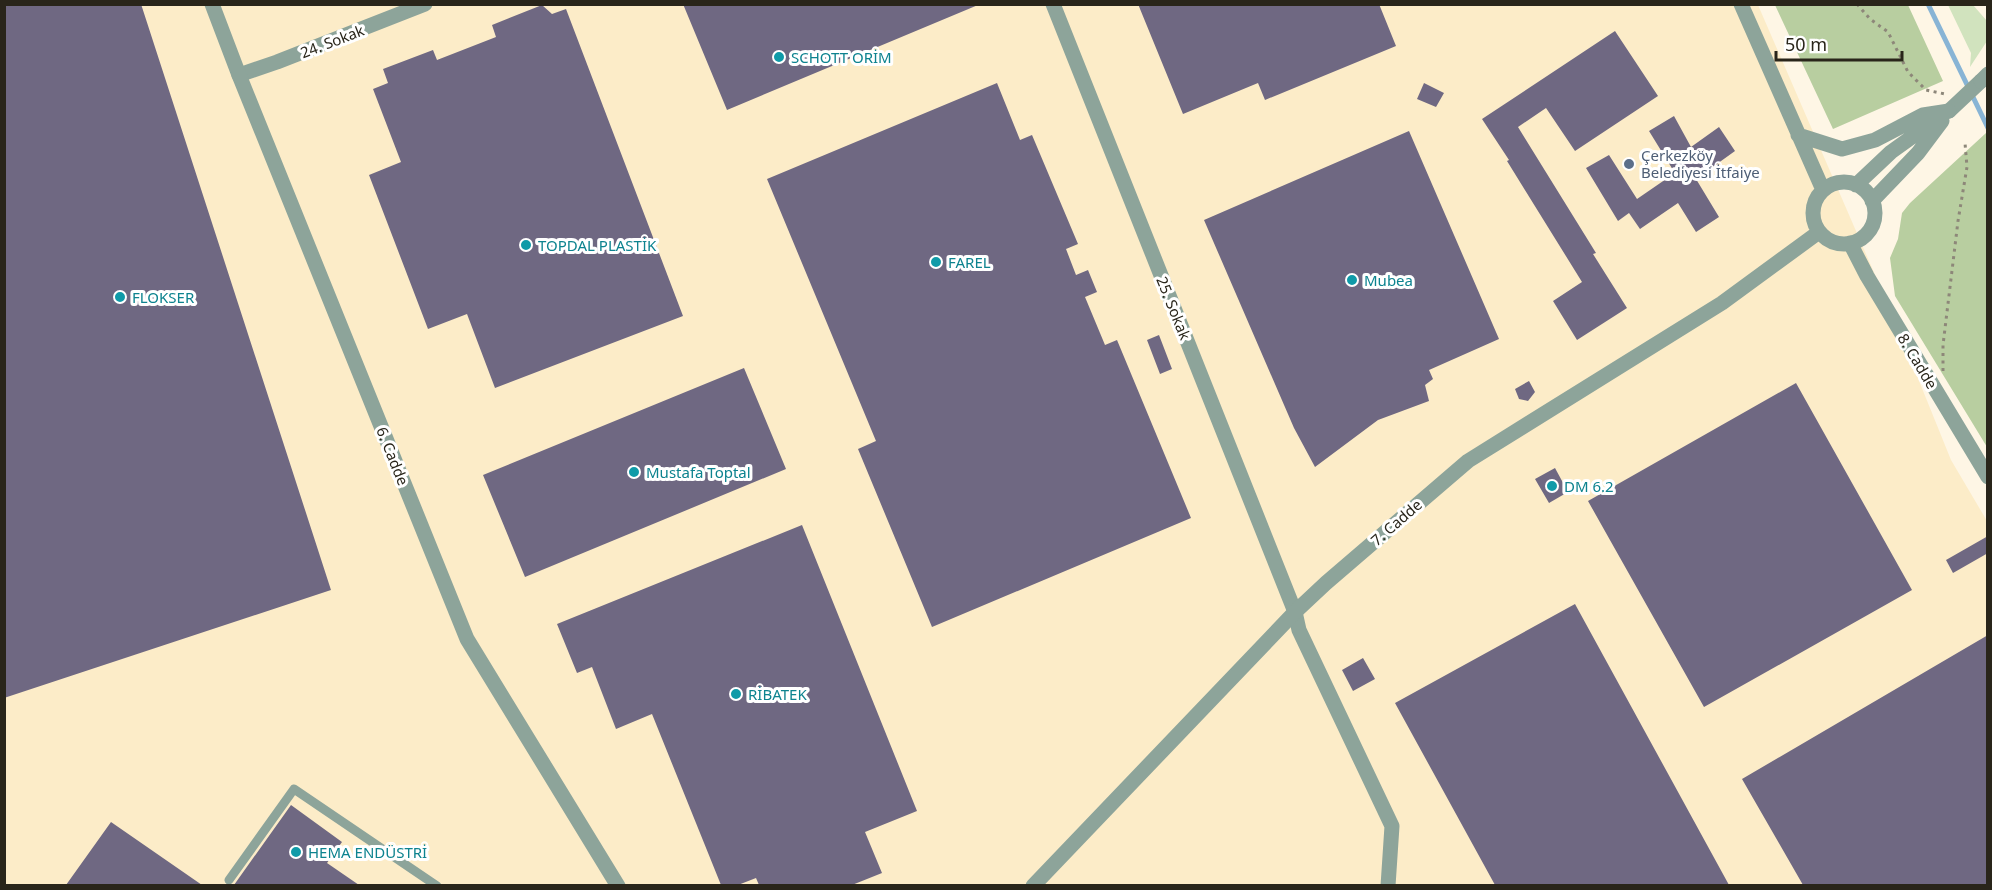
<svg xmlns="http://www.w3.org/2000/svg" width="1992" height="890" viewBox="0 0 1992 890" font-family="'Noto Sans',sans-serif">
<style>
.built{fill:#fcecc8}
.green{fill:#d1e3be}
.forest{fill:#b8cea0}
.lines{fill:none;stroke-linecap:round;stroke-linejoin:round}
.stream{stroke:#88b4d5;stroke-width:5}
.building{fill:#6f6882}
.path{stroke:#8d8779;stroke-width:3;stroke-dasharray:3 4.5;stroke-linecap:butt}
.service{stroke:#8da49a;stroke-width:9}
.minor{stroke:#8da49a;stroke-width:15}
.tertiary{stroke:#8da49a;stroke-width:15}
.culture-dot{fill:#0f9aa8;stroke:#fff;stroke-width:2}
.service-dot{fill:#5c6f8a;stroke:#fff;stroke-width:2}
.labels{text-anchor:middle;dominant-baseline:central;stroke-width:6;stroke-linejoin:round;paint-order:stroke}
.street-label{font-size:15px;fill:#29251a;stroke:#fff}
.culture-label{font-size:15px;fill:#0d838f;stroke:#fff;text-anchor:start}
.service-label{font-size:15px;fill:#4e5e75;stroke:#fff;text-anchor:start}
</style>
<rect width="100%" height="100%" fill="#fef6e5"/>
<!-- built -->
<path class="built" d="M 5,5 L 1758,5 L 1892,314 L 1951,460 L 1987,521 L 1987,885 L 5,886 Z"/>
<!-- green -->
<path class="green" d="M 1948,5 L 1973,5 L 1987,21 L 1987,41 L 1970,67 L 1971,53 Z"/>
<!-- forest -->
<path class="forest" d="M 1775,5 L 1908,5 L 1943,81 L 1833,129 Z
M 1986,133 L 1988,150 L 1987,447 L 1895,296 L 1890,258 L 1898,239 L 1902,213 L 1910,203 Z"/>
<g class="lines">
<!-- stream -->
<path class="stream" d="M 1928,4 L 1988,128"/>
</g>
<!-- building -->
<path class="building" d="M 4,4 L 141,4 L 331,590 L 4,698 Z
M 683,4 L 978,4 L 978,5 L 727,110 Z
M 1138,4 L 1379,4 L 1396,46 L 1265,100 L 1258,83 L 1183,114 Z
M 542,5 L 552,14 L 566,9 L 683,316 L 495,388 L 467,314 L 428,329 L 369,175 L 401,162 L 373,89 L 388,83 L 383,69 L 433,50 L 437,60 L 496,37 L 492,25 Z
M 1615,31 L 1658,96 L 1575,151 L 1546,108 L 1518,127 L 1596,253 L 1593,254 L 1627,308 L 1577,340 L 1553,301 L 1582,282 L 1507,161 L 1509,160 L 1482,119 Z
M 997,83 L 1020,140 L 1032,135 L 1078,244 L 1066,249 L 1076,275 L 1088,270 L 1097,292 L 1085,297 L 1105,345 L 1117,340 L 1191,518 L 932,627 L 858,449 L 876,441 L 767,179 Z
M 1424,83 L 1444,93 L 1436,107 L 1417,99 Z
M 1674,116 L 1691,147 L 1719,127 L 1735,151 L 1696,179 L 1719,217 L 1696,232 L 1678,203 L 1640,229 L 1629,213 L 1618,221 L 1586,168 L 1609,155 L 1637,199 L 1669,177 L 1667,174 L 1673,170 L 1649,131 Z
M 1409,131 L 1499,339 L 1429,370 L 1433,379 L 1425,385 L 1429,401 L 1378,420 L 1315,467 L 1294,428 L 1204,220 Z
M 1159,335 L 1172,369 L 1160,374 L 1147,340 Z
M 744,368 L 786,469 L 525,577 L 483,475 Z
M 1529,381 L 1535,392 L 1528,401 L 1519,399 L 1515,389 Z
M 1796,383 L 1912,590 L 1704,707 L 1588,501 Z
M 1555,468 L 1568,492 L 1549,503 L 1535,479 Z
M 802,525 L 917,811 L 865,832 L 882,873 L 852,885 L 759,885 L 756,878 L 738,885 L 721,885 L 652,714 L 616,729 L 592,667 L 577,673 L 557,624 Z
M 1988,536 L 1988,553 L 1953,573 L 1946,560 Z
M 1575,604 L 1729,885 L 1495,885 L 1395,703 Z
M 1988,635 L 1988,885 L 1803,885 L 1742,779 Z
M 1363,658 L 1375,679 L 1353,691 L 1342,670 Z
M 291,805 L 342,842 L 327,863 L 359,885 L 234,885 Z
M 111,822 L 202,885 L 66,885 Z"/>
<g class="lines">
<!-- path -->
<path class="path" d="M 1857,4 L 1870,19 L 1888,32 L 1908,72 L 1926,90 L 1945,94
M 1943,371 L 1943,345 L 1958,221 L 1967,167 L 1965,143"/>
<!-- service -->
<path class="service" d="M 229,880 L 294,789 L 437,886"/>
<!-- minor -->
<path class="minor" d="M 1053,4 L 1295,612 L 1299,630 L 1392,826 L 1388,886
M 239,75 L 277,62 L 425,4
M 1949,111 L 1981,81"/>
<!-- tertiary -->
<path class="tertiary" d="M 212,4 L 239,75 L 467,639 L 618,886
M 1741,4 L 1823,190
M 1981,81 L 1988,74
M 1798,135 L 1842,149 L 1875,140 L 1923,115 L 1949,111
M1813 213a31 31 0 1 1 62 0a31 31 0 1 1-62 0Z
M 1856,185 L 1891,152 L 1944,114
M 1872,201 L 1918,153 L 1942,121
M 1850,243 L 1867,276 L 1988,477
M 1033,886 L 1295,612 L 1326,583 L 1468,461 L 1722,303 L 1819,232"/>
</g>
<!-- markers -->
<g class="culture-dot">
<circle cx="779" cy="57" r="6"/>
<circle cx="526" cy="245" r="6"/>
<circle cx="936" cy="262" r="6"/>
<circle cx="1352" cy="280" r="6"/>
<circle cx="120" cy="297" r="6"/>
<circle cx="634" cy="472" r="6"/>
<circle cx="1552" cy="486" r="6"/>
<circle cx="736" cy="694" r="6"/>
<circle cx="296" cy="852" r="6"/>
</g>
<circle class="service-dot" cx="1629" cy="164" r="6"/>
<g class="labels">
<!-- street labels -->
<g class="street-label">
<text transform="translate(332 41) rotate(-21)">24. Sokak</text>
<text transform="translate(1174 308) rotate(68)">25. Sokak</text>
<text transform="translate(1918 361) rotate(59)">8. Cadde</text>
<text transform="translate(393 456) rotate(68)">6. Cadde</text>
<text transform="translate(1396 522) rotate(-41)">7. Cadde</text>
</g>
<!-- culture labels -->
<g class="culture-label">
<text x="791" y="57">SCHOTT ORİM</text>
<text x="538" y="245">TOPDAL PLASTİK</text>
<text x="948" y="262">FAREL</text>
<text x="1364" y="280">Mubea</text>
<text x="132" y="297">FLOKSER</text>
<text x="646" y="472">Mustafa Toptal</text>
<text x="1564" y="486">DM 6.2</text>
<text x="748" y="694">RİBATEK</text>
<text x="308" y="852">HEMA ENDÜSTRİ</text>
</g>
<!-- service labels -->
<g class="service-label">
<text x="1641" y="155">Çerkezköy<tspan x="1641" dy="17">Belediyesi İtfaiye</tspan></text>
</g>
</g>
<!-- border -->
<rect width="1992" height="890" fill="none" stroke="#29251a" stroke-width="12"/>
<!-- scale -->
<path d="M1776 51v9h126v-9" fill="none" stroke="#29251a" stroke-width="3"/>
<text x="1785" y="51" font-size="18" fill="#29251a" stroke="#ffffff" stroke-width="4.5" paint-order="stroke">50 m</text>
</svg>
